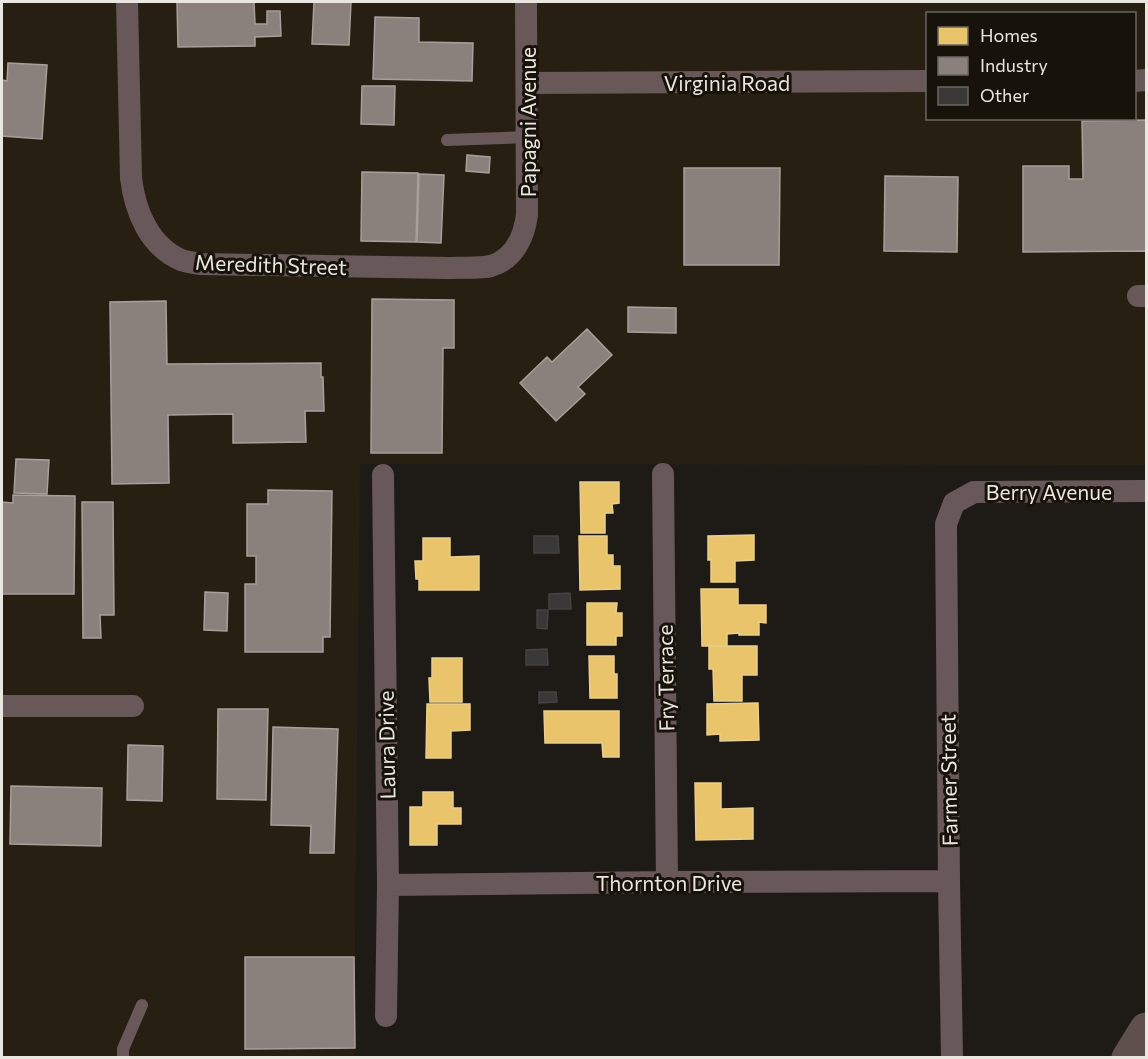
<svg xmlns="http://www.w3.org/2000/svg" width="1148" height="1059" viewBox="0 0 1148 1059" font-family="Commissioner,sans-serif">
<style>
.built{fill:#281f13;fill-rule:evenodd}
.homes{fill:#e9c46a;stroke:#e9ce8d;stroke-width:1.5}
.industry{fill:#8a817c;stroke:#a79f9a;stroke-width:1.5}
.building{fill:#3a3737;stroke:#454242;stroke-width:1.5}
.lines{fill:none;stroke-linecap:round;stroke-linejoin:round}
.service{stroke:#695859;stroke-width:12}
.minor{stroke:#695859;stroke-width:22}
.primary{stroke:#5f504e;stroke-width:33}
.labels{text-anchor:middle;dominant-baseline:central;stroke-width:6;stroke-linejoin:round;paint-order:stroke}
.street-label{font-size:21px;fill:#eae6e0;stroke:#17120a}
</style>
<rect width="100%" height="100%" fill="#1e1a16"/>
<!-- built -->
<path class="built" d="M 2,2 L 1146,2 L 1146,465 L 360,464 L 354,1057 L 2,1058 ZM 928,14 L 1134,14 L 1134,118 L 928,118 Z"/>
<!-- homes -->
<path class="homes" d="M 580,482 L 619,482 L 619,503 L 612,504 L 613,513 L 605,513 L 605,533 L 581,533 Z
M 754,535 L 754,560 L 735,561 L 735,582 L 711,582 L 711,560 L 708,560 L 708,536 Z
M 579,536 L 607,536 L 607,555 L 613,555 L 613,566 L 620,566 L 620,589 L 580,590 Z
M 423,538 L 450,538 L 450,557 L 479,556 L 479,590 L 419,590 L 419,579 L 416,579 L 415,561 L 423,561 Z
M 701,589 L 738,589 L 738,605 L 766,605 L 766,623 L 759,622 L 759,635 L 739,635 L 739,633 L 727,634 L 727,646 L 702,646 Z
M 587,603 L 617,603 L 616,613 L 622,613 L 622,636 L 616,636 L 616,645 L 587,645 Z
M 709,646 L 757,646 L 757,675 L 742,675 L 742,701 L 714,701 L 713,669 L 709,669 Z
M 589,656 L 614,656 L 614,674 L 617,674 L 617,698 L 590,698 Z
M 432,658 L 462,658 L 462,702 L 430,702 L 429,678 L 432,678 Z
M 758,703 L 759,740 L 720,741 L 720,734 L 707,735 L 707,704 Z
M 427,704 L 470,704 L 470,730 L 451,731 L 451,758 L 426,758 Z
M 544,711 L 619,711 L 619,757 L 603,757 L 602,743 L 545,743 Z
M 695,783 L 721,783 L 721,809 L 753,808 L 753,839 L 696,840 Z
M 423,792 L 453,792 L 453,808 L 461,808 L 461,824 L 437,824 L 437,845 L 410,845 L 410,807 L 423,807 Z"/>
<!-- industry -->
<path class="industry" d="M 177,2 L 254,2 L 255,24 L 267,24 L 267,11 L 280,11 L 281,36 L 255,37 L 255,46 L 178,47 Z
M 314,2 L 351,2 L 349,45 L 312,44 Z
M 375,17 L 419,18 L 419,42 L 473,43 L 472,81 L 373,79 Z
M 8,63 L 47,65 L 42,139 L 2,136 L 2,80 L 7,81 Z
M 362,86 L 395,86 L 394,125 L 361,124 Z
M 1146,120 L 1146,264 L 1146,251 L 1023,252 L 1023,166 L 1069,166 L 1069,179 L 1083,179 L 1082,121 Z
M 467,155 L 490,157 L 489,173 L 466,171 Z
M 684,168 L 780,168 L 779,265 L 684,265 Z
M 362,172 L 418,173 L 416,242 L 361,241 Z
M 419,174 L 444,175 L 441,243 L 417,242 Z
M 885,176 L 958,177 L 957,252 L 884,251 Z
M 372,299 L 454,300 L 454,348 L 443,348 L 442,453 L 371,453 Z
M 166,301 L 167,364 L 321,363 L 321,377 L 323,377 L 324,411 L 305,411 L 306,442 L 233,443 L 233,414 L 168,415 L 169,483 L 112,484 L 110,302 Z
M 628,307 L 676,308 L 676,333 L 628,332 Z
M 587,329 L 612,355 L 578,387 L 585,394 L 556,421 L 520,383 L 547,357 L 552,362 Z
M 16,459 L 49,460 L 47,494 L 14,493 Z
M 268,490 L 332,491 L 330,637 L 323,637 L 323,652 L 245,652 L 245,584 L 256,584 L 256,556 L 247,556 L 247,504 L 268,504 Z
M 13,495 L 75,496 L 74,594 L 2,594 L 2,502 L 13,503 Z
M 82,502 L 113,502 L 114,615 L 100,615 L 101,638 L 83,638 Z
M 205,592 L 228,593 L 227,631 L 204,630 Z
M 218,709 L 268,709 L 266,800 L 217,799 Z
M 273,727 L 338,729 L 334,853 L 310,853 L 311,826 L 271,825 Z
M 128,745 L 163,746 L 162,801 L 127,800 Z
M 11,786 L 102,788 L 101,846 L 10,844 Z
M 245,957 L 354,957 L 355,1048 L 245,1049 Z"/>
<!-- building -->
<path class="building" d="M 534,536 L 558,536 L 559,553 L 534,553 Z
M 570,593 L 571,609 L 549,609 L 549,594 Z
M 537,610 L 548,610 L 547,629 L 537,628 Z
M 547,649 L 548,665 L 526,665 L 526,650 Z
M 539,692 L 556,692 L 557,702 L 539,703 Z"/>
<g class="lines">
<!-- service -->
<path class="service" d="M 447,140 L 527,137
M 123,1058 L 123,1049 L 142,1005"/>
<!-- minor -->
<path class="minor" d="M 127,2 L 131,178 C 135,211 149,246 181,260 C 187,262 194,263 200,264 L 448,268 C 460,267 479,269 491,266 C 514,259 524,237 527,215 L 526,2
M 1134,81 L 1146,80
M 527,83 L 928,81
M 1138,296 L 1146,296
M 663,474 L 667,882
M 383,475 L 388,885 L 386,1016
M 2,706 L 133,706
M 388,885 L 667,882 L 949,881
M 952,1058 L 949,881 L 946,524 L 954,503 L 974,492 L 1146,491"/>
<!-- primary -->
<path class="primary" d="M 1128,1058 L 1146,1029"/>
</g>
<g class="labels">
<!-- street labels -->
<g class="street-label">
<text x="727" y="82">Virginia Road</text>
<text transform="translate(527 122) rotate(-90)">Papagni Avenue</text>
<text transform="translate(271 264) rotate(2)">Meredith Street</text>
<text x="1049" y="491">Berry Avenue</text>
<text transform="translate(665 678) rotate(-91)">Fry Terrace</text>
<text transform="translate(386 745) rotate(-91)">Laura Drive</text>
<text transform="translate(948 780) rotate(-91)">Farmer Street</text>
<text x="669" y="882">Thornton Drive</text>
</g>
</g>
<!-- border -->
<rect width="1148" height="1059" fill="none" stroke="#eae6e0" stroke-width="6"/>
<!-- legend -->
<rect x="926" y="12" width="210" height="108" fill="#17120a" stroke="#6b6760" stroke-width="1.5"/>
<rect x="938" y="27" width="30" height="18" fill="#e9c46a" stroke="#6b6760" stroke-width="1.5"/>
<text x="980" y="42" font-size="18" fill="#eae6e0">Homes</text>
<rect x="938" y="57" width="30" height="18" fill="#8a817c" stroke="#6b6760" stroke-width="1.5"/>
<text x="980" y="72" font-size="18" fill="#eae6e0">Industry</text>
<rect x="938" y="87" width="30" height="18" fill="#3a3737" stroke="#6b6760" stroke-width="1.5"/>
<text x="980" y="102" font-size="18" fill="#eae6e0">Other</text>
</svg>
